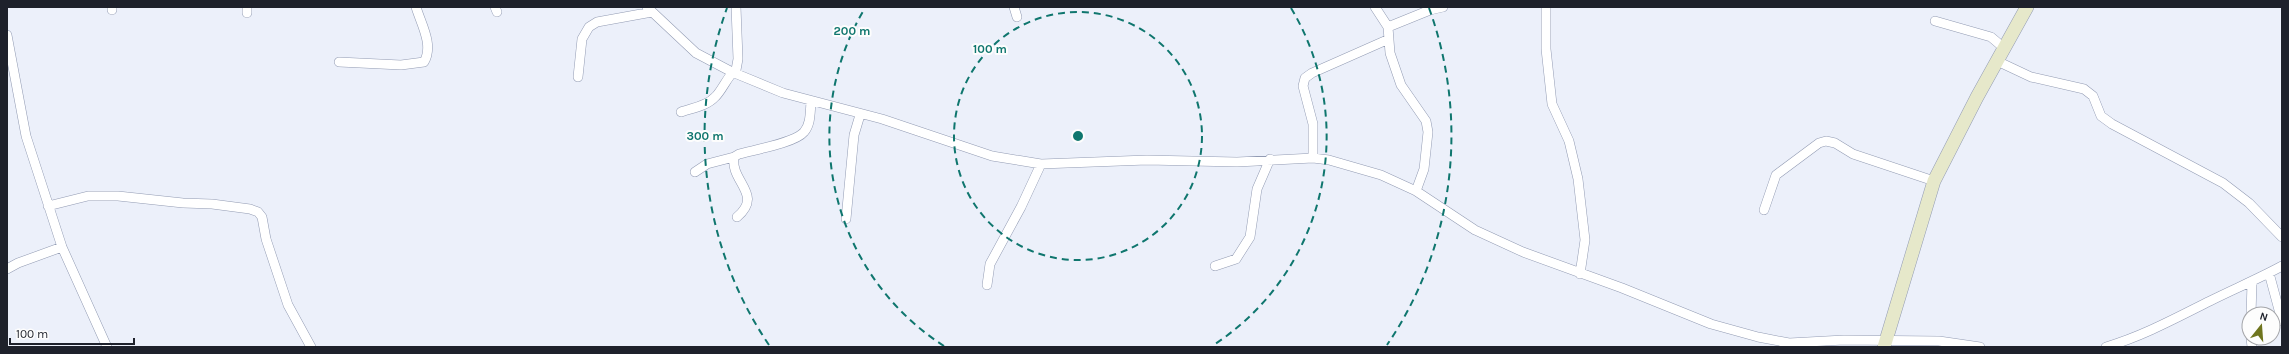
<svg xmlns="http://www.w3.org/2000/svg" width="2289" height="354" viewBox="0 0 2289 354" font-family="Karla,sans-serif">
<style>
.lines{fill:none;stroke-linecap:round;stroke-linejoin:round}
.minor-casing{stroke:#929bb3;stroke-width:10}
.secondary-casing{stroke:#929bb3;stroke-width:14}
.minor{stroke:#fff;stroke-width:9}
.secondary{stroke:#e6e8ca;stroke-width:13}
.ring{fill:none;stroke:#0f766e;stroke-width:2;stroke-dasharray:7 5}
.centre{fill:#0f766e;stroke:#fdfdfd;stroke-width:2}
.ring-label{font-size:12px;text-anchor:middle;font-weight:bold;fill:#0f766e;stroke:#fdfdfd;stroke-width:4;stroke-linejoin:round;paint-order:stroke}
</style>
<rect width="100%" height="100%" fill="#ecf0fa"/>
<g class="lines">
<defs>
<path id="minor" d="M 495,7 L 497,12
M 647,7 L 696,53 L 732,72 L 783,93 L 882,119 L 992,156 L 1041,164 L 1147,160 L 1237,162 L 1313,158 L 1329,160 L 1381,175 L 1416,191 L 1475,230 L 1523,252 L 1622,288 L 1711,324 L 1758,337 L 1789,343 L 1844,340 L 1939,341 L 1980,347
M 1014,7 L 1017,17
M 1375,7 L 1388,27 L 1390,53 L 1401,85 L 1426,121 L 1428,132 L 1424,169 L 1416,191
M 1546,7 L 1546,49 L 1552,104 L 1569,141 L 1578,179 L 1585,240 L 1580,274
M 112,10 L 112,7
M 247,13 L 247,7
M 1935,21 L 1991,37 L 2004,48
M 1388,27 L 1430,10 L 1443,7
M 7,35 L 26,136 L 62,247 L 107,347
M 1997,61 L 2031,77 L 2084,89 L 2093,96 L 2101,116 L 2112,124 L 2223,183 L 2249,203 L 2282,237
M 339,62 L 401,65 L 424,62 C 434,45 421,24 416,7
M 578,77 L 582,39 L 589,27 L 597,22 L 652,12
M 681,112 C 692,108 707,106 715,97 C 722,91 729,73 736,70 L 738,59 L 736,7
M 1313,158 L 1313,124 L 1303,86 L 1305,78 L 1312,73 L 1389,39
M 695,172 L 707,164 L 734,157
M 48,206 L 88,196 L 118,196 L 183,203 L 212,204 L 250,209 L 258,212 L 262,217 L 266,239 L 288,305 L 311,347
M 1764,210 L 1776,175 L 1819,143 L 1826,141 L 1835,143 L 1853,154 L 1934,181
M 737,217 C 764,194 730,182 734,157 L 739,154 C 753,150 795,143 804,132 C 811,124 810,112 811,102
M 846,219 L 854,135 L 860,115
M 1215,266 L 1236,259 L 1250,237 L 1257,189 L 1270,159
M 7,269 L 18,263 L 62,247
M 2269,273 L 2282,321
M 987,285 L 990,264 L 1021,207 L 1041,164
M 2251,314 L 2252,283
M 2251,338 L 2252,347
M 2106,347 C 2143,336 2176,318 2210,301 C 2234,289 2258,279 2282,266"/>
<path id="secondary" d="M 1884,347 L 1934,181 L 1977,97 L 2027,7"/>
</defs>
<!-- minor casing -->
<use href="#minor" class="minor-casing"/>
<!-- secondary casing -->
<use href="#secondary" class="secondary-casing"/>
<!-- minor -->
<use href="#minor" class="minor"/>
<!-- secondary -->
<use href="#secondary" class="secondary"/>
</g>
<!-- distance rings -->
<g class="ring">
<circle cx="1078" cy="136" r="124"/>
<path d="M944 346A249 249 0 0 1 865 8M1291 8A249 249 0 0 1 1212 346"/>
<path d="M769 345A373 373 0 0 1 727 8M1429 8A373 373 0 0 1 1387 345"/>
</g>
<circle cx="1078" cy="136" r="6" class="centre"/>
<g class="ring-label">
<text x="852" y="35">200 m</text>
<text x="990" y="53">100 m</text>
<text x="705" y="140">300 m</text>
</g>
<!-- border -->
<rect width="2289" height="354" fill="none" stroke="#1e212b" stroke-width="16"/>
<!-- north arrow -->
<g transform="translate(2261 326) rotate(17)"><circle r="19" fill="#fdfdfd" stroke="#a4a5a9"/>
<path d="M0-3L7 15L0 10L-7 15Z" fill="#6f751e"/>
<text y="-6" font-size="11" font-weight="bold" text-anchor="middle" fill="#1e212b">N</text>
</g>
<!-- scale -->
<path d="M10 338v6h124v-6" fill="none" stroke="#1e212b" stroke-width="2"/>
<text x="16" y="338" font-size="12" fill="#1e212b" stroke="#fdfdfd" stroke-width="3" paint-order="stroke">100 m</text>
</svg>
